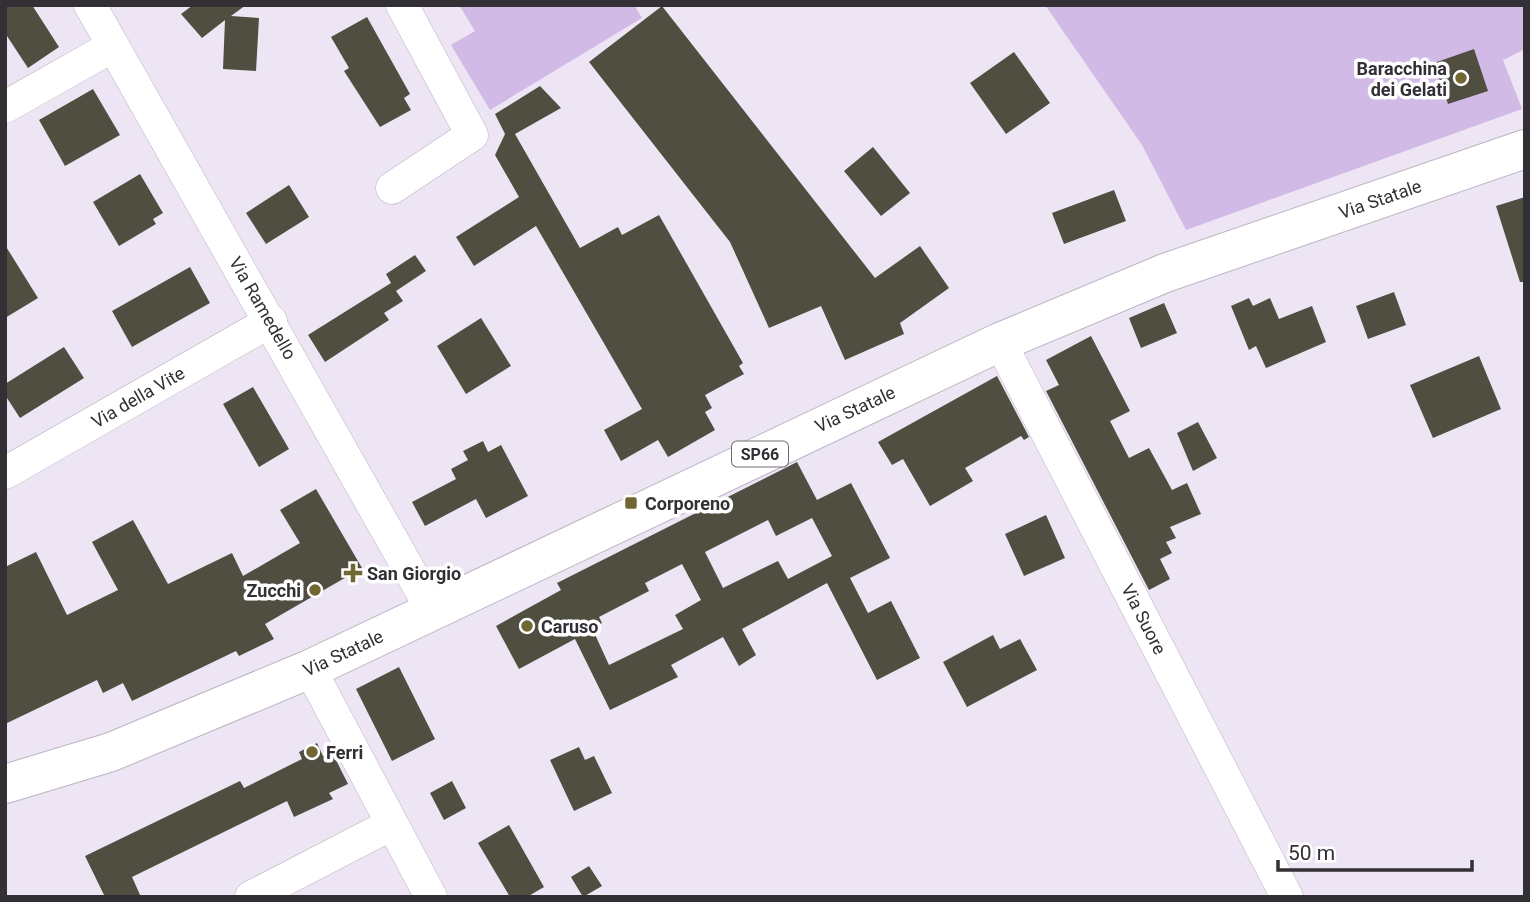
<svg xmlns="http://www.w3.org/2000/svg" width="1530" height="902" viewBox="0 0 1530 902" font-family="Roboto,sans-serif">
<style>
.green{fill:#d1bae6}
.building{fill:#504e41;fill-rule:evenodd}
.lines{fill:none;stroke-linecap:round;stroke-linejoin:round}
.street-casing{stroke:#bbb4c2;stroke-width:33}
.primary-casing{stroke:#bbb4c2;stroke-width:40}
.street{stroke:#fff;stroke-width:32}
.primary{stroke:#fff;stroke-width:38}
.poi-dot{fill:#716733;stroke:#fff;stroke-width:2.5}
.labels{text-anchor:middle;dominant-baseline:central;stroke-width:7;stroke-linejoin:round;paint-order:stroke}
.shield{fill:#fff;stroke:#706d72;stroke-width:2}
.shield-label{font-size:16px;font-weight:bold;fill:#322f35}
.poi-label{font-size:18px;font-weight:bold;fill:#322f35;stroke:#fff;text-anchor:start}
.street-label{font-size:18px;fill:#322f35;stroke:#fff}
</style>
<rect width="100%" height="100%" fill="#ede5f4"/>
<!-- green -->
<path class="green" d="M 459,5 L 634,5 L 642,18 L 490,110 L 451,45 L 475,31 Z
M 1045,5 L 1525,5 L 1525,49 L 1503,60 L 1522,109 L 1186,230 L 1142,145 Z"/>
<!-- building -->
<path class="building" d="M 5,5 L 32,5 L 59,47 L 28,68 L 5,33 Z
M 193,5 L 246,5 L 231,16 L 259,18 L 256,71 L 223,69 L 225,20 L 202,38 L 181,14 Z
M 662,6 L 875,278 L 920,246 L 949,288 L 900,323 L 904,334 L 845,360 L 821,306 L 769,328 L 730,242 L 589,62 Z
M 367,17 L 410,94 L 404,98 L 411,110 L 380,127 L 344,71 L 349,68 L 331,37 Z
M 1474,49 L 1488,91 L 1448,104 L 1434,63 Z
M 1014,52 L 1050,103 L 1006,134 L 970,83 Z
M 540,86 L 561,108 L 515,134 L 580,248 L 618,227 L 622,235 L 659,215 L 743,363 L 739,366 L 744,374 L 705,395 L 712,408 L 705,412 L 715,430 L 668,457 L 658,440 L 621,461 L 604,430 L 642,409 L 536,226 L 474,266 L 456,237 L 519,197 L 495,155 L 505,134 L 495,114 Z
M 93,89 L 120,135 L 65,166 L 39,120 Z
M 873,147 L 910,193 L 881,216 L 844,171 Z
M 140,174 L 163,213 L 153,219 L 156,224 L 119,246 L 93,202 Z
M 289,185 L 309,217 L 266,244 L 246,213 Z
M 1114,190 L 1126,221 L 1064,244 L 1052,213 Z
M 1525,197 L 1525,282 L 1520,282 L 1496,206 Z
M 5,245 L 38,298 L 5,318 Z
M 415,255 L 426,271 L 396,291 L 403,301 L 384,313 L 389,320 L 325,362 L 308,335 L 391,283 L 386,274 Z
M 190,267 L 210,303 L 132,347 L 112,311 Z
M 1394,292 L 1406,325 L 1368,339 L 1356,306 Z
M 1249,298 L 1253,306 L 1270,298 L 1279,319 L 1312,306 L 1326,342 L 1266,368 L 1256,346 L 1249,350 L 1231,306 Z
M 1164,303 L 1177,333 L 1141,348 L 1129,318 Z
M 481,318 L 511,366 L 466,394 L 437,346 Z
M 1091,336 L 1130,411 L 1110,421 L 1129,458 L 1149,448 L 1172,490 L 1187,483 L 1201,514 L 1170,527 L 1176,538 L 1166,542 L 1172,553 L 1160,559 L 1170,579 L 1149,590 L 1046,391 L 1059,385 L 1046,360 Z
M 64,347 L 84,378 L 20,418 L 5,395 L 5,384 Z
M 1479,356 L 1501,409 L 1433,438 L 1410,385 Z
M 997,376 L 1029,437 L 1024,440 L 1021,436 L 965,468 L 973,481 L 930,506 L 903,459 L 892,465 L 878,442 Z
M 253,387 L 289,449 L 259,467 L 223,404 Z
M 1198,422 L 1217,458 L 1193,471 L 1177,433 Z
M 483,441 L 488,452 L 501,445 L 528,496 L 486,518 L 476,499 L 425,526 L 412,502 L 456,479 L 451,469 L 468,460 L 463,451 Z
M 797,462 L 817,500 L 851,483 L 890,558 L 850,578 L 868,613 L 891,601 L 920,658 L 877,680 L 827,583 L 742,629 L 756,655 L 739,666 L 723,637 L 671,665 L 678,677 L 610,710 L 575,639 L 519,669 L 496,626 L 561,590 L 557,583 ZM 812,518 L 832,556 L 788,579 L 778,561 L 723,588 L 705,552 L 768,520 L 776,536 ZM 682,564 L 701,600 L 675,615 L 683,629 L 609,665 L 592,628 L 602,623 L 599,617 L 649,591 L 645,583 Z
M 316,489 L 362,568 L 265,624 L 274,639 L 239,656 L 236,651 L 132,701 L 123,683 L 103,693 L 97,680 L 5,724 L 5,567 L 36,552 L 67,615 L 118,590 L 92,542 L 133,520 L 168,584 L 232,553 L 243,576 L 300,543 L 280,510 Z
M 1046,515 L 1065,558 L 1024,576 L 1005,534 Z
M 993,635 L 1000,649 L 1020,639 L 1037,670 L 967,707 L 943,662 Z
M 399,667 L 435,739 L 392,761 L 356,689 Z
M 317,743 L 323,756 L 332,752 L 348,784 L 329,793 L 333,799 L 294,817 L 287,801 L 132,877 L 141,897 L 105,897 L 85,856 L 240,781 L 244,788 L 302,759 L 299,752 Z
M 579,747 L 585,760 L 594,756 L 612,793 L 574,811 L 550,760 Z
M 452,781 L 466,808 L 444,820 L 430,793 Z
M 509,825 L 544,887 L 527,897 L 510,897 L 478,843 Z
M 589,866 L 602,886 L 583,897 L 571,877 Z"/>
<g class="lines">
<defs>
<path id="street" d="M 90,5 L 433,612
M 5,107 L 113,46
M 392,188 L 472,135 L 402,5
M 1000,342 L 1287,897
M 5,473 L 271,321
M 310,669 L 431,897
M 251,897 L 392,824"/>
<path id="primary" d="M 5,784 L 111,752 L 310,669 L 1000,342 L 1165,273 L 1525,149"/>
</defs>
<!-- street casing -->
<use href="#street" class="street-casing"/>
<!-- primary casing -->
<use href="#primary" class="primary-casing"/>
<!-- street -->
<use href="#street" class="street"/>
<!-- primary -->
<use href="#primary" class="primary"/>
</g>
<!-- markers -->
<g class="poi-dot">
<circle cx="1461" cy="78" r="7"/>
<rect x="624" y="496" width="14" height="14" rx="3.5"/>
<path d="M349.5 562.5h7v7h7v7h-7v7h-7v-7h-7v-7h7z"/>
<circle cx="315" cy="590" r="7"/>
<circle cx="527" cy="626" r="7"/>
<circle cx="312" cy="752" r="7"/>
</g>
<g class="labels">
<!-- shield labels -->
<rect class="shield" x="732" y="441.5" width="56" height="25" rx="5"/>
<g class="shield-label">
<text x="760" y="454">SP66</text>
</g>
<!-- poi labels -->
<g class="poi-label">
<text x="1447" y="68" text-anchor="end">Baracchina<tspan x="1447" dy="21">dei Gelati</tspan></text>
<text x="645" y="503">Corporeno</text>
<text x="367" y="573">San Giorgio</text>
<text x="301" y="590" text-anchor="end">Zucchi</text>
<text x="541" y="626">Caruso</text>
<text x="326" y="752">Ferri</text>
</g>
<!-- street labels -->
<g class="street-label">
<text transform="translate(1380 199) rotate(-19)">Via Statale</text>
<text transform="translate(263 308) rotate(60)">Via Ramedello</text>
<text transform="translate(138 397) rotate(-30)">Via della Vite</text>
<text transform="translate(855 409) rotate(-25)">Via Statale</text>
<text transform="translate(1144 619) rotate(63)">Via Suore</text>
<text transform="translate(343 653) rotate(-25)">Via Statale</text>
</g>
</g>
<!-- border -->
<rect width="1530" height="902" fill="none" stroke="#322f35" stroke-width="14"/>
<!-- scale -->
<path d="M1278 860v10h194v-10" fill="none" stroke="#322f35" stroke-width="3.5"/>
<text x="1288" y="860" font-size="21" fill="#322f35" stroke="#ffffff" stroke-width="5" paint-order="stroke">50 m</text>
</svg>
